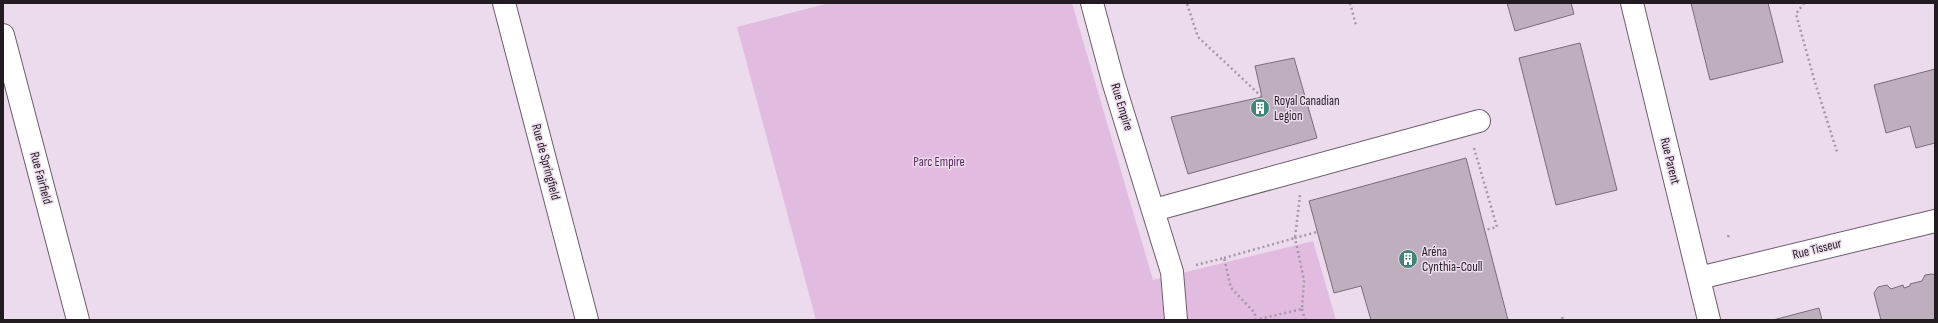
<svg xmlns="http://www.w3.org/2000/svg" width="1938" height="323" viewBox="0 0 1938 323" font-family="'Sofia Sans Condensed',sans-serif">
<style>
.green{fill:#e2bbe1}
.building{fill:#beaebe;stroke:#7b6c7a}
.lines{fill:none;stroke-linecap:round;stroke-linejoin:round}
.minor-casing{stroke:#6d5e6d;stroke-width:24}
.path{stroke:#a597a5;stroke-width:2.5;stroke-dasharray:2 3;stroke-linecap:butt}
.minor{stroke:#fff;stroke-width:22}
.labels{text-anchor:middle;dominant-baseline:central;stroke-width:3;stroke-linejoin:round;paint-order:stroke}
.poi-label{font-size:13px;fill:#221c22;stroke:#ecdbec;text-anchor:start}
.street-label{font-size:13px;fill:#221c22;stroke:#ecdbec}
.park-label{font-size:13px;fill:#5c2c5d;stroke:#ecdbec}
</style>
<rect width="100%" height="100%" fill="#ecdbec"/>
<!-- green -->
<path class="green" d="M 829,3 L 1072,3 L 1153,280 L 1313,241 L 1336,320 L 816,320 L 737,27 Z"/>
<!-- building -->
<path class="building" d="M 1507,3 L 1571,3 L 1574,14 L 1515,31 Z
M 1691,3 L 1768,3 L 1783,62 L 1710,80 Z
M 1580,43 L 1617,190 L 1556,205 L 1519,58 Z
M 1294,58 L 1317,138 L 1188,174 L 1171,117 L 1262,97 L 1255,66 Z
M 1935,69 L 1935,143 L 1916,148 L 1910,126 L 1886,133 L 1874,85 Z
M 1466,158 L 1508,320 L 1371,320 L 1361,286 L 1334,293 L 1309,201 Z
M 1932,274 L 1935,275 L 1935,320 L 1881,320 L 1874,293 L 1878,287 L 1887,285 L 1891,289 L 1903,285 L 1904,288 L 1910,286 L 1910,284 L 1922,281 L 1925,275 Z
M 1819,308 L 1822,320 L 1773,320 Z"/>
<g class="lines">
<defs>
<path id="minor" d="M 504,3 L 587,320
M 1092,3 L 1113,81 L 1172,272 L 1176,320
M 1632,3 L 1709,320
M 3,35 L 78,320
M 1154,210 L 1479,121
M 1699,278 L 1935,221"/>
</defs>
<!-- minor casing -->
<use href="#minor" class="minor-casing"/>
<!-- path -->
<path class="path" d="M 1350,3 L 1356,25
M 1804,3 L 1796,14 L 1814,79 L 1837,152
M 1187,4 L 1198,37 L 1262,97
M 1474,148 L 1497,227 L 1485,230
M 1728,237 L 1729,234
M 1224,258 L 1295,238 L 1300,195
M 1196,265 L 1224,258 L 1231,288 L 1255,313 L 1255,320
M 1302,309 L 1305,320
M 1562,317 L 1563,320
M 1255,320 L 1302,309 L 1304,280 L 1295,238 L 1317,232"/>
<!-- minor -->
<use href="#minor" class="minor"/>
</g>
<!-- icons -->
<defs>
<symbol id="building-disc" viewBox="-11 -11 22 22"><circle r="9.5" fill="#428577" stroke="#ecdbec"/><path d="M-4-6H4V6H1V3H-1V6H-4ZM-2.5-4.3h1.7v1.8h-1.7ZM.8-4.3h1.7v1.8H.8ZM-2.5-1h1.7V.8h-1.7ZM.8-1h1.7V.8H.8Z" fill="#fff"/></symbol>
</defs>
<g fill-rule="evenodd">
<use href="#building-disc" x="1249" y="97" width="22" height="22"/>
<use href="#building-disc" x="1397" y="248" width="22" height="22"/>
</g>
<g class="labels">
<!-- poi labels -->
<g class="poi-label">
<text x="1274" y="101">Royal Canadian<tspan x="1274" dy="15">Legion</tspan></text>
<text x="1422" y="252">Aréna<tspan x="1422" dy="15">Cynthia-Coull</tspan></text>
</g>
<!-- street labels -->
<g class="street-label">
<text transform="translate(1122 107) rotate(73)">Rue Empire</text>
<text transform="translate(1670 161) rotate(76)">Rue Parent</text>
<text transform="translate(546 162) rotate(75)">Rue de Springfield</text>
<text transform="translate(41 178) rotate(75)">Rue Fairfield</text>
<text transform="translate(1817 249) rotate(-14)">Rue Tisseur</text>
</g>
<!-- park labels -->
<g class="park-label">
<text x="939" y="162">Parc Empire</text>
</g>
</g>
<!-- border -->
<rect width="1938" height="323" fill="none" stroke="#221c22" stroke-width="8"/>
</svg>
